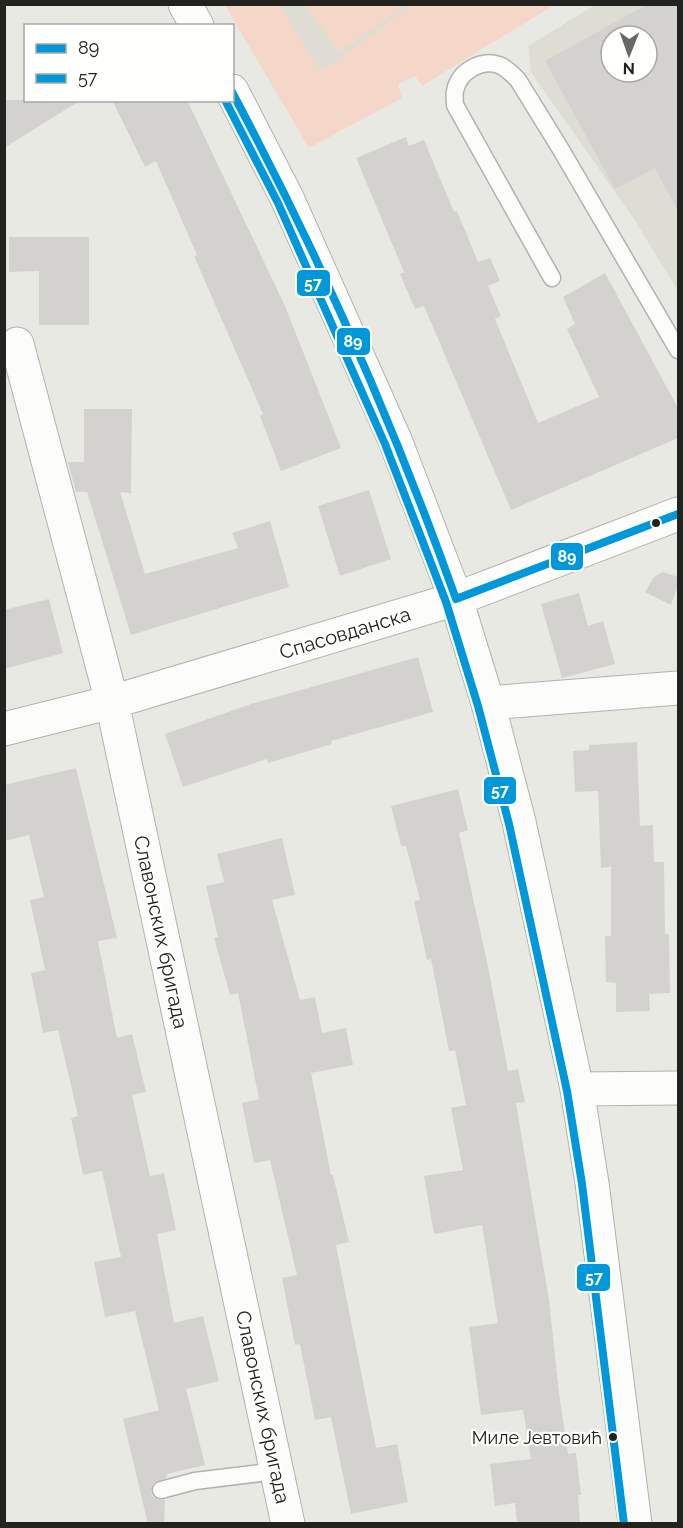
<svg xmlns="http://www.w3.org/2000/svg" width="683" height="1528" viewBox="0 0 683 1528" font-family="Raleway,sans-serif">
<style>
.built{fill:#ddddd3;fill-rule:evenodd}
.green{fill:#f5d7c9}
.building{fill:#d3d2cf;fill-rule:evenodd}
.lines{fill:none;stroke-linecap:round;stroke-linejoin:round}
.service-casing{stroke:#b2b2ae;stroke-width:19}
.minor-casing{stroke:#b2b2ae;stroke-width:35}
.tertiary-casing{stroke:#b2b2ae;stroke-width:35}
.service{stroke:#fcfcfb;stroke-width:16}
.minor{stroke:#fcfcfb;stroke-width:33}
.tertiary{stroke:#fcfcfb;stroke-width:33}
.bus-1-casing{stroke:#fffffe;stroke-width:12}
.bus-2-casing{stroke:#fffffe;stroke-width:12}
.bus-1{stroke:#0098da;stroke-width:8}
.bus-2{stroke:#0098da;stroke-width:8}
.bus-dot{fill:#22221f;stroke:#fffffe;stroke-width:2}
.labels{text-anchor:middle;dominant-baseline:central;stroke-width:4.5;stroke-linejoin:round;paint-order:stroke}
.bus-label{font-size:18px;fill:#22221f;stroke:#fffffe;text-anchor:end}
.street-label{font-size:20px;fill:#22221f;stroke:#fffffe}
.line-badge{stroke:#fffffe;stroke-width:2}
.badge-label{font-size:16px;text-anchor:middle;font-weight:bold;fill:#fff}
</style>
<rect width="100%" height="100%" fill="#e9e9e4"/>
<!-- built -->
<path class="built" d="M 225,5 L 412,5 L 282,102 Z
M 595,5 L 678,5 L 678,291 L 634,219 L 531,72 L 528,46 ZM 611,36 L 647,36 L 647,72 L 611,72 Z"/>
<!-- green -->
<path class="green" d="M 225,5 L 279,5 L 321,72 L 412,5 L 554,5 L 422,86 L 415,76 L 398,84 L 402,98 L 309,148 Z
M 305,5 L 406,5 L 339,52 Z"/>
<!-- building -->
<path class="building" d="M 648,4 L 678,4 L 678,211 L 655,168 L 615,189 L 545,61 ZM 611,36 L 647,36 L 647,72 L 611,72 Z
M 4,100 L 81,100 L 4,148 Z
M 112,100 L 187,100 L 285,306 L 341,448 L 281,471 L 260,416 L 263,414 L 194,256 L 197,255 L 156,161 L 145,167 Z
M 406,137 L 409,146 L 424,140 L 454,212 L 457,211 L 478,262 L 490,258 L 500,281 L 488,286 L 501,316 L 495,319 L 538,423 L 599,397 L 567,329 L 575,324 L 563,297 L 605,273 L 678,408 L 678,438 L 511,510 L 424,306 L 415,309 L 400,274 L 404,272 L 356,158 Z
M 9,237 L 89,237 L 89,325 L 39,325 L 39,271 L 9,272 Z
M 84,409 L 132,409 L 131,493 L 120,492 L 145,574 L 238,548 L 232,533 L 270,521 L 289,587 L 131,635 L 87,492 L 76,492 L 68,462 L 84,462 Z
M 369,490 L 391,559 L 340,576 L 318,506 Z
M 663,572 L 678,577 L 678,585 L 671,605 L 645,592 L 654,577 Z
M 579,593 L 588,626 L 603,621 L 615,664 L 562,678 L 541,604 Z
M 49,599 L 63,653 L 4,669 L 4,610 Z
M 418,657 L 433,712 L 331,741 L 332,744 L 268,763 L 267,759 L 183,787 L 165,734 L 251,704 Z
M 637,742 L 640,826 L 653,825 L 654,862 L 664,862 L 665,934 L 669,934 L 670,993 L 649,994 L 650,1011 L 616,1012 L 616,983 L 606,982 L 605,936 L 611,936 L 611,867 L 601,868 L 598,791 L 575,792 L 573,751 L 589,750 L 589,745 Z
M 76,768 L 117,938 L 98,941 L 117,1038 L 132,1034 L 146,1092 L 132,1095 L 150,1176 L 164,1173 L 176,1230 L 157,1234 L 174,1323 L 203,1316 L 219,1381 L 186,1389 L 205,1465 L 167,1474 L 166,1478 L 153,1483 L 151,1492 L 153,1497 L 159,1500 L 165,1500 L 164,1524 L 148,1524 L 123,1419 L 159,1410 L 135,1311 L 105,1317 L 94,1262 L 121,1257 L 102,1171 L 83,1175 L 71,1118 L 78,1116 L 58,1030 L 43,1033 L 31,973 L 45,970 L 30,900 L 44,897 L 29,835 L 4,841 L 4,785 Z
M 458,789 L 468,830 L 459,833 L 488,967 L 508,1071 L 518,1069 L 525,1102 L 516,1103 L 549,1300 L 559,1393 L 568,1454 L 576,1453 L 581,1495 L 578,1495 L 580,1524 L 517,1524 L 515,1503 L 495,1506 L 490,1464 L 531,1459 L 523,1410 L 481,1415 L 469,1327 L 498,1323 L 482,1225 L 434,1234 L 424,1176 L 463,1170 L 451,1108 L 466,1105 L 455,1050 L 449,1051 L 431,959 L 427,960 L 414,901 L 420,900 L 406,846 L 401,846 L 391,806 Z
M 282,838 L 295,895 L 272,900 L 300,1000 L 315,997 L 322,1033 L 346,1028 L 353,1065 L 311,1073 L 331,1175 L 333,1175 L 349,1242 L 336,1245 L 376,1448 L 397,1444 L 408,1502 L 351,1514 L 331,1417 L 315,1420 L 300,1344 L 295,1345 L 282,1278 L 297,1275 L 270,1160 L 254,1163 L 242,1103 L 259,1099 L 238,993 L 230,995 L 214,938 L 218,937 L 206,886 L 224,882 L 217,854 Z"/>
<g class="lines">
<defs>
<path id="service" d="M 552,278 L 455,105 C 455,101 454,95 455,91 C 459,71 481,59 499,65 C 507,68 512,74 518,80 L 560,148 L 678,350
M 161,1490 L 195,1481 L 277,1471"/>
<path id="minor" d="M 17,344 L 112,702 L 288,1524
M 488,703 L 678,688
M 4,729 L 112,702 L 456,599
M 577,1089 L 678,1088"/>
<path id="tertiary" d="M 185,4 L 197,26
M 232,91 L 287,198 L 395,440 L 456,599 L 488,703 L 519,822 L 577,1089 L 592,1183 L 635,1524
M 456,599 L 678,514"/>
</defs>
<!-- service casing -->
<use href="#service" class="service-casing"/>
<!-- minor casing -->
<use href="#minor" class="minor-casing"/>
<!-- tertiary casing -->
<use href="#tertiary" class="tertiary-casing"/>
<!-- service -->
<use href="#service" class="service"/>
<!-- minor -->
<use href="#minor" class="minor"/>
<!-- tertiary -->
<use href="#tertiary" class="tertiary"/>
<defs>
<path id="bus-1" d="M 232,92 C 319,255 394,425 456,599
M 456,599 L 678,514"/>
<path id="bus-2" d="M 225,100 L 278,203 L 385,444 L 446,602 L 478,706 L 509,824 L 567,1091 L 582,1184 L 624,1524"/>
</defs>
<!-- bus-1 casing -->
<use href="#bus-1" class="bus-1-casing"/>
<!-- bus-2 casing -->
<use href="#bus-2" class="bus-2-casing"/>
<!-- bus-1 -->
<use href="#bus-1" class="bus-1"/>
<!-- bus-2 -->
<use href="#bus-2" class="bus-2"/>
</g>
<!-- markers -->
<g class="bus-dot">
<circle cx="656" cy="523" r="5"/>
<circle cx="613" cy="1437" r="5"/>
</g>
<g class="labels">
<!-- bus labels -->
<g class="bus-label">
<text x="602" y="1437">Миле Јевтовић</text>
</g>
<!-- street labels -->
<g class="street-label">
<text transform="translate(345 633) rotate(-17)">Спасовданска</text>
<text transform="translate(161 932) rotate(78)">Славонских бригада</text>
<text transform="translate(263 1407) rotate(78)">Славонских бригада</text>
</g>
</g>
<g class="line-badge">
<rect x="296" y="269" width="35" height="28" rx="6" fill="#0098da"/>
<rect x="336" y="327" width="35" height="29" rx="6" fill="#0098da"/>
<rect x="550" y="542" width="34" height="29" rx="6" fill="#0098da"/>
<rect x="483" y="776" width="34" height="29" rx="6" fill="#0098da"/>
<rect x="576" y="1263" width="35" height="29" rx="6" fill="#0098da"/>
</g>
<g class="badge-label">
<text x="313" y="289">57</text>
<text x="353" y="347">89</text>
<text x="567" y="562">89</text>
<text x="500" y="796">57</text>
<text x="594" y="1283">57</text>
</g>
<!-- border -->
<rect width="683" height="1528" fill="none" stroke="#22221f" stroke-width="12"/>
<!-- legend -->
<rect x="24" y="24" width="210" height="78" fill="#fffffe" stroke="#a7a7a5" stroke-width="1.5"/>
<rect x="36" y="44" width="30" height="9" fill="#0098da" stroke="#a7a7a5" stroke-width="1.5"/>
<text x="78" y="54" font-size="18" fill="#22221f">89</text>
<rect x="36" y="74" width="30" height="9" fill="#0098da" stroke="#a7a7a5" stroke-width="1.5"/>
<text x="78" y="84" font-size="18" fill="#22221f">57</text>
<!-- north arrow -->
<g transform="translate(629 54) rotate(181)"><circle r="28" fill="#fffffe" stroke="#a7a7a5" stroke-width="1.5"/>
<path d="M0-4.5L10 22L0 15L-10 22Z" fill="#686864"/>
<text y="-9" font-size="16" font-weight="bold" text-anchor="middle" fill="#22221f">N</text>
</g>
</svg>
